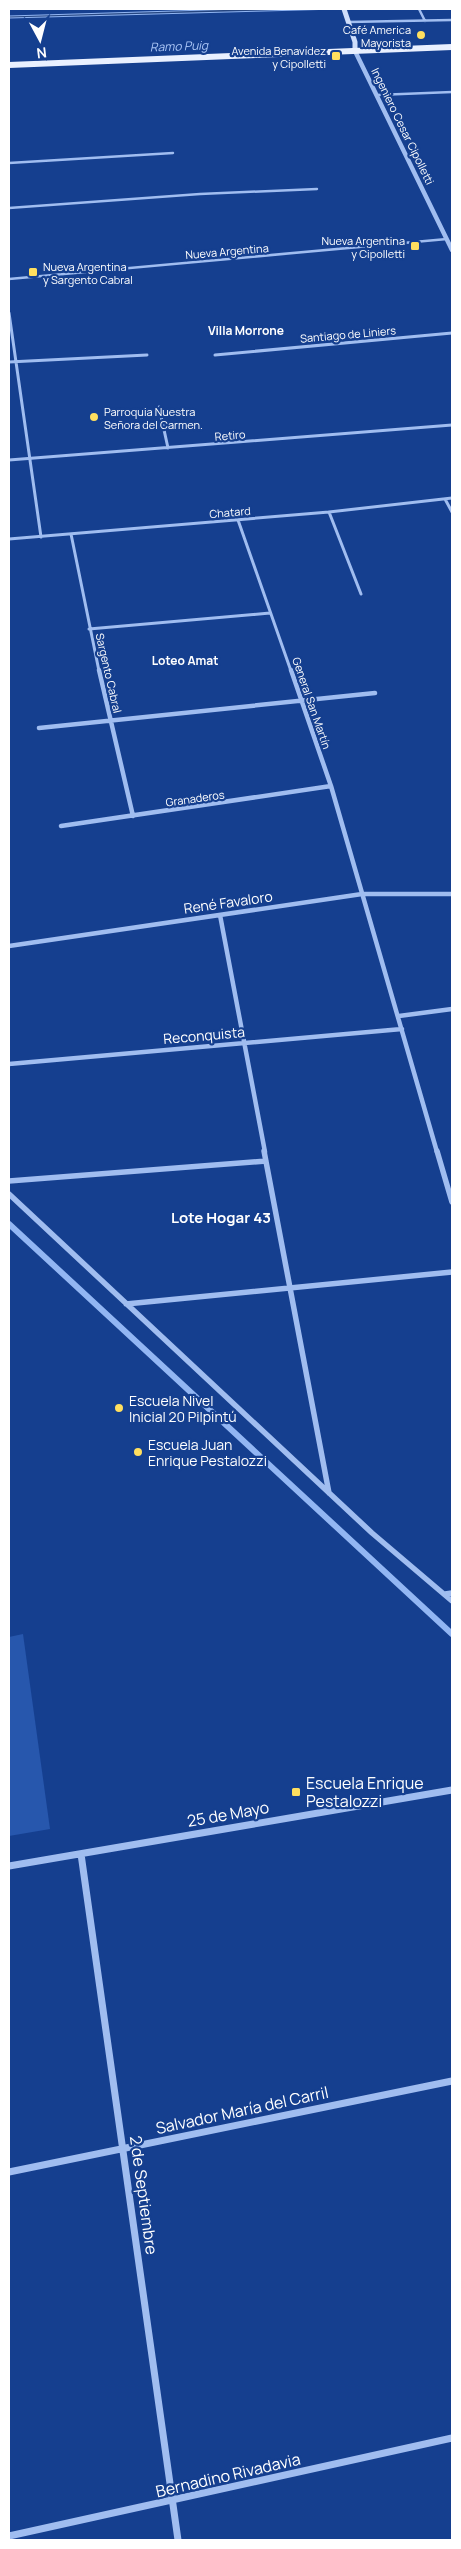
<svg xmlns="http://www.w3.org/2000/svg" width="461" height="2549" viewBox="0 0 461 2549" font-family="Manrope,sans-serif">
<style>
.green{fill:#2757ad}
.water{fill:#264681;stroke:#92b6f3}
.lines{fill:none;stroke-linecap:round;stroke-linejoin:round}
.stream-far1{stroke:#92b6f3;stroke-width:3}
.stream{stroke:#92b6f3;stroke-width:6}
.minor-far4{stroke:#a0bdf0;stroke-width:2.5}
.minor-far3{stroke:#a0bdf0;stroke-width:3}
.minor-far2{stroke:#a0bdf0;stroke-width:4.5}
.minor-far1{stroke:#a0bdf0;stroke-width:5.5}
.minor{stroke:#a0bdf0;stroke-width:7}
.tertiary{stroke:#a0bdf0;stroke-width:4.5}
.secondary{stroke:#ceddfb;stroke-width:5}
.primary{stroke:#e9f0ff;stroke-width:6}
.poi-dot{fill:#ffdf5f;stroke:#153f8f;stroke-width:2}
.labels{text-anchor:middle;dominant-baseline:central;stroke-width:4.5;stroke-linejoin:round;paint-order:stroke}
.far-poi-label{font-size:11px;fill:#fff;stroke:#153f8f;text-anchor:end}
.far-street-label{font-size:11px;fill:#fff;stroke:#153f8f}
.far-water-label{font-size:12px;font-style:italic;fill:#acc7f7;stroke:#153f8f}
.far-neighbourhood-label{font-size:12px;font-weight:bold;fill:#fff;stroke:#153f8f}
.street-label{font-size:14px;fill:#fff;stroke:#153f8f}
.poi-label{font-size:14px;fill:#fff;stroke:#153f8f;text-anchor:start}
.neighbourhood-label{font-size:15px;font-weight:bold;fill:#fff;stroke:#153f8f}
.near-poi-label{font-size:16px;fill:#fff;stroke:#153f8f;text-anchor:start}
.near-street-label{font-size:16px;fill:#fff;stroke:#153f8f}
</style>
<rect width="100%" height="100%" fill="#153f8f"/>
<!-- green -->
<path class="green" d="M 23,1634 L 50,1829 L 9,1836 L 9,1637 Z"/>
<!-- water -->
<path class="water" d="M 240,9 L 337,9 L 9,18 L 9,16 Z"/>
<g class="lines">
<!-- stream-far1 -->
<path class="stream-far1" d="M 365,45 L 378,48"/>
<!-- stream -->
<path class="stream" d="M 9,1224 L 452,1634"/>
<!-- minor-far4 -->
<path class="minor-far4" d="M 419,9 L 425,21
M 348,22 L 452,20
M 377,95 L 452,92
M 9,163 L 173,153
M 9,208 L 200,194 L 317,189
M 9,279 L 447,239"/>
<!-- minor-far3 -->
<path class="minor-far3" d="M 9,313 L 41,537
M 215,355 L 452,333
M 9,362 L 147,355
M 159,407 L 168,448
M 9,460 L 452,425
M 445,499 L 452,512
M 329,512 L 361,594
M 238,520 L 291,671
M 71,534 L 99,671
M 9,539 L 329,512 L 452,498
M 89,629 L 270,613"/>
<!-- minor-far2 -->
<path class="minor-far2" d="M 99,670 L 133,816
M 291,670 L 331,786 L 437,1152
M 39,728 L 375,693
M 61,826 L 331,786
M 220,915 L 265,1152
M 9,946 L 362,894 L 452,894
M 399,1016 L 452,1009
M 9,1064 L 402,1029"/>
<!-- minor-far1 -->
<path class="minor-far1" d="M 264,1151 L 329,1493
M 437,1151 L 452,1202
M 9,1181 L 266,1161
M 9,1194 L 372,1533 L 452,1601
M 126,1304 L 452,1272
M 445,1594 L 452,1593"/>
<!-- minor -->
<path class="minor" d="M 81,1854 L 178,2540
M 9,1866 L 452,1790
M 9,2172 L 452,2081
M 9,2536 L 452,2438"/>
<!-- tertiary -->
<path class="tertiary" d="M 355,51 L 452,250"/>
<!-- secondary -->
<path class="secondary" d="M 344,9 L 355,42 L 355,51"/>
<!-- primary -->
<path class="primary" d="M 9,65 L 452,47"/>
</g>
<!-- markers -->
<g class="poi-dot">
<circle cx="421" cy="35" r="5"/>
<rect x="331" y="51" width="10" height="10" rx="2.5"/>
<rect x="410" y="241" width="10" height="10" rx="2.5"/>
<rect x="28" y="267" width="10" height="10" rx="2.5"/>
<circle cx="94" cy="417" r="5"/>
<circle cx="119" cy="1408" r="5"/>
<circle cx="138" cy="1452" r="5"/>
<rect x="291" y="1787" width="10" height="10" rx="2.5"/>
</g>
<g class="labels">
<!-- far-poi labels -->
<g class="far-poi-label">
<text x="411" y="29">Café America<tspan x="411" dy="13">Mayorista</tspan></text>
<text x="326" y="50">Avenida Benavídez<tspan x="326" dy="13">y Cipolletti</tspan></text>
<text x="405" y="240">Nueva Argentina<tspan x="405" dy="13">y Cipolletti</tspan></text>
<text x="43" y="266" text-anchor="start">Nueva Argentina<tspan x="43" dy="13">y Sargento Cabral</tspan></text>
<text x="104" y="411" text-anchor="start">Parroquia Nuestra<tspan x="104" dy="13">Señora del Carmen.</tspan></text>
</g>
<!-- far-street labels -->
<g class="far-street-label">
<text transform="translate(403 126) rotate(64)">Ingeniero Cesar Cipolletti</text>
<text transform="translate(227 251) rotate(-5)">Nueva Argentina</text>
<text transform="translate(348 334) rotate(-5)">Santiago de Liniers</text>
<text transform="translate(230 435) rotate(-5)">Retiro</text>
<text transform="translate(230 512) rotate(-5)">Chatard</text>
<text transform="translate(109 673) rotate(77)">Sargento Cabral</text>
<text transform="translate(312 703) rotate(71)">General San Martín</text>
<text transform="translate(195 798) rotate(-8)">Granaderos</text>
</g>
<!-- far-water labels -->
<g class="far-water-label">
<text transform="translate(179 46) rotate(-2)">Ramo Puig</text>
</g>
<!-- far-neighbourhood labels -->
<g class="far-neighbourhood-label">
<text x="246" y="330">Villa Morrone</text>
<text x="185" y="660">Loteo Amat</text>
</g>
<!-- street labels -->
<g class="street-label">
<text transform="translate(228 902) rotate(-8)">René Favaloro</text>
<text transform="translate(204 1035) rotate(-5)">Reconquista</text>
</g>
<!-- poi labels -->
<g class="poi-label">
<text x="129" y="1400">Escuela Nivel<tspan x="129" dy="16">Inicial 20 Pilpintú</tspan></text>
<text x="148" y="1444">Escuela Juan<tspan x="148" dy="16">Enrique Pestalozzi</tspan></text>
</g>
<!-- neighbourhood labels -->
<g class="neighbourhood-label">
<text x="221" y="1217">Lote Hogar 43</text>
</g>
<!-- near-poi labels -->
<g class="near-poi-label">
<text x="306" y="1783">Escuela Enrique<tspan x="306" dy="18">Pestalozzi</tspan></text>
</g>
<!-- near-street labels -->
<g class="near-street-label">
<text transform="translate(228 1814) rotate(-10)">25 de Mayo</text>
<text transform="translate(242 2110) rotate(-12)">Salvador María del Carril</text>
<text transform="translate(144 2195) rotate(82)">2 de Septiembre</text>
<text transform="translate(228 2475) rotate(-13)">Bernadino Rivadavia</text>
</g>
</g>
<!-- border -->
<rect width="461" height="2549" fill="none" stroke="#ffffff" stroke-width="20"/>
<!-- north arrow -->
<g transform="translate(40 40) rotate(173)" stroke="#153f8f" stroke-width="4" paint-order="stroke">
<path d="M0-4L9 19L0 12L-9 19Z" fill="#ffffff"/>
<text y="-8" font-size="14" font-weight="bold" text-anchor="middle" fill="#ffffff">N</text>
</g>
</svg>
